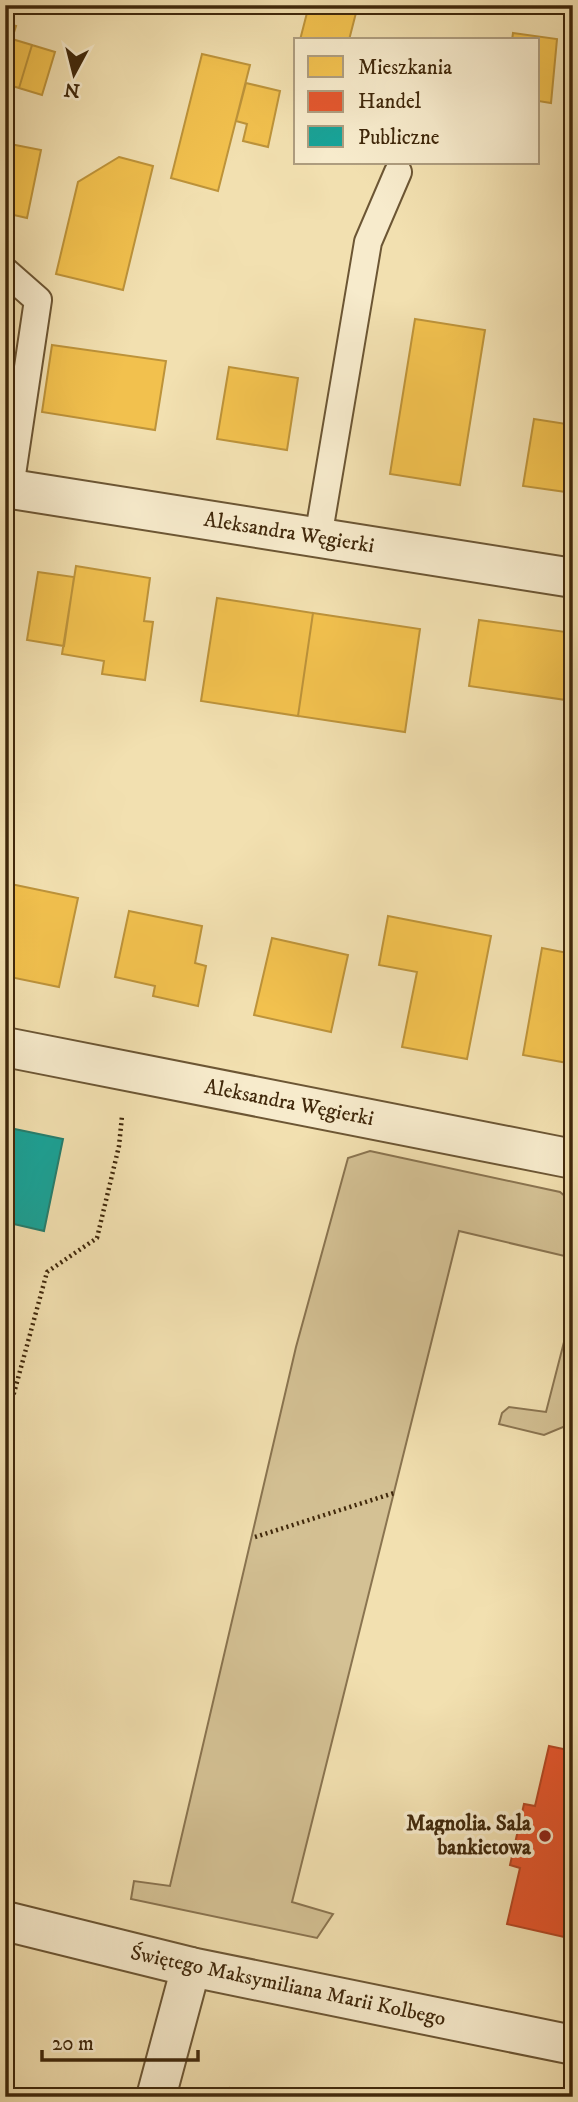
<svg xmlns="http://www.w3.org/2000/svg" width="578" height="2102" viewBox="0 0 578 2102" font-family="'IM FELL DW Pica',serif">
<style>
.green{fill:#d4c194;stroke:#8a7450;stroke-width:2}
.homes{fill:#f2c14e;stroke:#bd933a;stroke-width:2}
.shops{fill:#e4572e;stroke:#b34924;stroke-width:2}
.public{fill:#17a398;stroke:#237e6e;stroke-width:2}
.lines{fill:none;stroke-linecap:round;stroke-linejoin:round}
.service-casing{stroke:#6c5634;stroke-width:30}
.minor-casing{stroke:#6c5634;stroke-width:42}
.tertiary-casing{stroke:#6c5634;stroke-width:42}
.path{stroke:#40280b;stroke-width:4.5;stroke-dasharray:2 3.5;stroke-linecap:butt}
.service{stroke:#f7ebcc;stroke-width:26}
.minor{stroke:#f7ebcc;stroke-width:38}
.tertiary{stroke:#f7ebcc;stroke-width:38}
.poi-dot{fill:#8f2418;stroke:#f7ebcc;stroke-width:2.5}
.labels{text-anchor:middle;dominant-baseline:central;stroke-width:7;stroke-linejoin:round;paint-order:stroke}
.street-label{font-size:21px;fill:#40280b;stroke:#f7ebcc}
.poi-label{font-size:21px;font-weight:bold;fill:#40280b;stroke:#f7ebcc;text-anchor:end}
</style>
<rect width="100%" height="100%" fill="#f2e0b0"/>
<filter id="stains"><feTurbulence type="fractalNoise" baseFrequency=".00286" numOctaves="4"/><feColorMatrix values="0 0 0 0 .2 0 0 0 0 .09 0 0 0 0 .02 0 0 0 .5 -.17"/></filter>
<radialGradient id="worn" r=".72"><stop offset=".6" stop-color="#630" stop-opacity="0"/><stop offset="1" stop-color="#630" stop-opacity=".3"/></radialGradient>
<!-- green -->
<path class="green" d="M 370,1151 L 560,1192 L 573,1203 L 573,1258 L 459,1231 L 292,1902 L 333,1914 L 317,1938 L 131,1899 L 134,1881 L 170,1886 L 296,1347 L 348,1158 Z
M 573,1307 L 573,1406 L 568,1425 L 544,1435 L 499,1424 L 502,1413 L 509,1407 L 546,1412 Z"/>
<!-- homes -->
<path class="homes" d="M 309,5 L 358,5 L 349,40 L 300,40 Z
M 5,23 L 16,26 L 12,39 L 32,45 L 19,88 L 5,84 Z
M 513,33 L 557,39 L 551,103 L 538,101 L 538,40 L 512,40 Z
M 32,45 L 55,52 L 42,95 L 19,88 Z
M 202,54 L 250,65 L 218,191 L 171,178 Z
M 246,83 L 280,91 L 268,147 L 243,141 L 247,124 L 236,121 Z
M 5,143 L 41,150 L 27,218 L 5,213 Z
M 119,157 L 153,166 L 123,290 L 56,274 L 78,182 Z
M 415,319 L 485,330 L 460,485 L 390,474 Z
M 52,345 L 166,361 L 155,430 L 42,412 Z
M 229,367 L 298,378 L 287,450 L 217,439 Z
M 534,419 L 573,425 L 573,493 L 523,486 Z
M 76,566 L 150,578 L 144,621 L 153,622 L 145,680 L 102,674 L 104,661 L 62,654 Z
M 38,572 L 74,577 L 64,646 L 27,640 Z
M 217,598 L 313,613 L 298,716 L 201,701 Z
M 313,613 L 420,629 L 405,732 L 298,716 Z
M 479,620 L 573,633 L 573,652 L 566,700 L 469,686 Z
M 6,883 L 78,898 L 59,987 L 5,976 Z
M 129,911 L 202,926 L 195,963 L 206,966 L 198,1006 L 153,996 L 155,986 L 115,977 Z
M 388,916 L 491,936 L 467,1059 L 402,1047 L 417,972 L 379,965 Z
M 272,938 L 348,955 L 331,1032 L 254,1015 Z
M 542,948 L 573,954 L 573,1064 L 523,1055 Z
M 230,2088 L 270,2097 L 228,2097 Z"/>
<!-- shops -->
<path class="shops" d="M 549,1746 L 573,1751 L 573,1939 L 507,1924 L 520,1868 L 510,1865 L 524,1804 L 535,1806 Z"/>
<!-- public -->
<path class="public" d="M 5,1127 L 63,1139 L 44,1231 L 5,1222 Z"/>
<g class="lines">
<defs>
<path id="service" d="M 5,271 L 38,300 L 10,488
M 318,538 L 368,242 L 398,172"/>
<path id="minor" d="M 5,488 L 573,578
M 5,1047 L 573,1159
M 156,2097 L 191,1967"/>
<path id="tertiary" d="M 5,1921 L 191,1967 L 573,2045"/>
</defs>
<!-- service casing -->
<use href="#service" class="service-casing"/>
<!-- minor casing -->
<use href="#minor" class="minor-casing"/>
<!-- tertiary casing -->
<use href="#tertiary" class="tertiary-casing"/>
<!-- path -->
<path class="path" d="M 5,1426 L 47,1272 L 97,1238 L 119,1146 L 122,1116
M 255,1537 L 394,1493"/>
<!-- service -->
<use href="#service" class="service"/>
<!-- minor -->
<use href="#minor" class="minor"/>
<!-- tertiary -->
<use href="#tertiary" class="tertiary"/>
</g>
<!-- markers -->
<circle class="poi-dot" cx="545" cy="1836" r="7"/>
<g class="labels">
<!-- street labels -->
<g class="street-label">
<text transform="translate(289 533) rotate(9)">Aleksandra Węgierki</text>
<text transform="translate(289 1103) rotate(11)">Aleksandra Węgierki</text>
<text transform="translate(288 1986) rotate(12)">Świętego Maksymiliana Marii Kolbego</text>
</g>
<!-- poi labels -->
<g class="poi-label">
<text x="531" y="1824">Magnolia. Sala<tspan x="531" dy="24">bankietowa</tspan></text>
</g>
</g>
<!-- margin -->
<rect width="578" height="2102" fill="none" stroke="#f2e0b0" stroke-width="28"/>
<rect x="7" y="7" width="564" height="2088" fill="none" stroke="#40280b" stroke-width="3.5"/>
<rect x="14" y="14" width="550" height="2074" fill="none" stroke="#40280b" stroke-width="2"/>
<!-- legend -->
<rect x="294" y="38" width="245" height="126" fill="#f7ebcc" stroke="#ae9d7f" stroke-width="2"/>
<rect x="308" y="56" width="35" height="21" fill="#f2c14e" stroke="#ae9d7f" stroke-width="2"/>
<text x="358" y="74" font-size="21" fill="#40280b">Mieszkania</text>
<rect x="308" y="91" width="35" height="21" fill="#e4572e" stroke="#ae9d7f" stroke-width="2"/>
<text x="358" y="108" font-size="21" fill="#40280b">Handel</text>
<rect x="308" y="126" width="35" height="21" fill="#17a398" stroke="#ae9d7f" stroke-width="2"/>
<text x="358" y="144" font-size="21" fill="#40280b">Publiczne</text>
<!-- north arrow -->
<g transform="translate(74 74) rotate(187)" stroke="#f7ebcc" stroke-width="5" paint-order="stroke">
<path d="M0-5L12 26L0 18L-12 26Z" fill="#40280b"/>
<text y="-10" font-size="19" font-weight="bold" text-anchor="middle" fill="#40280b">N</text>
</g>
<!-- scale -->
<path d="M42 2050v10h156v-10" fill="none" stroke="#40280b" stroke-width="3.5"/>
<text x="52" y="2050" font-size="21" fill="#40280b" stroke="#f7ebcc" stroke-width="5" paint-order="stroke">20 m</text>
<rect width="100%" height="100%" filter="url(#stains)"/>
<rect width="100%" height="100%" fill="url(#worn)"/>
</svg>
